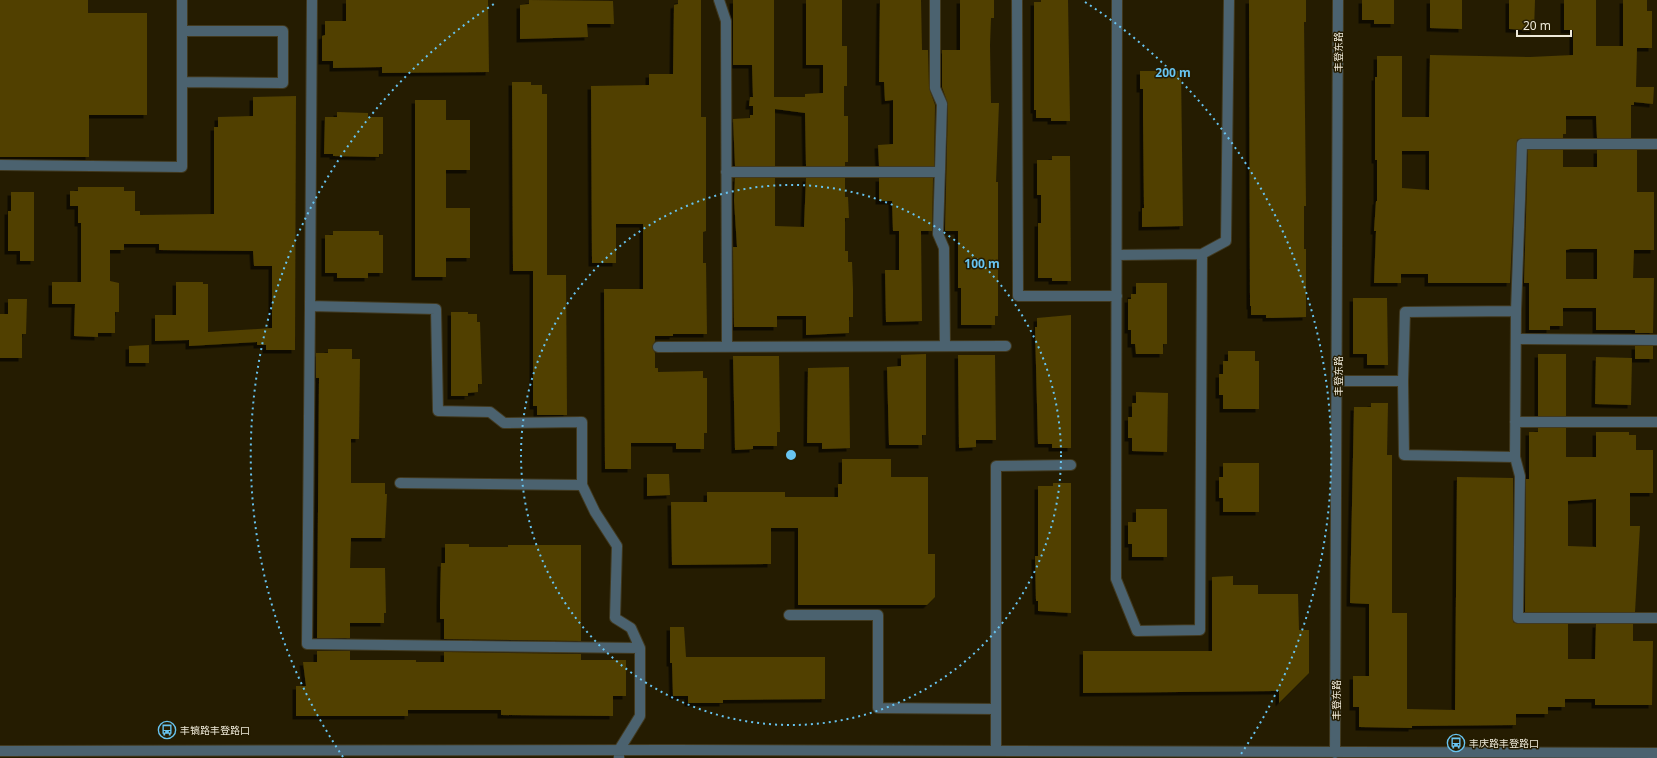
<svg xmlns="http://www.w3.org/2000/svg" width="1657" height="758" viewBox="0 0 1657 758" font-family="'Noto Sans','Noto Sans SC',sans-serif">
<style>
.building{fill:#514001;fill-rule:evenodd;filter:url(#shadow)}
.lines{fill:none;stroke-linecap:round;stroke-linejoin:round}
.minor-casing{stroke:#41391f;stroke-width:12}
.minor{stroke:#4b626f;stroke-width:10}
.ring{fill:none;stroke:#68c4f0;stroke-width:2;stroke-dasharray:2 4}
.labels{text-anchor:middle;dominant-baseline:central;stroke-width:3;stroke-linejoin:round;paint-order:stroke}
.street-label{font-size:10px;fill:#eee9d8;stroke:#251c01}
.poi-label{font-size:10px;fill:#eee9d8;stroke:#251c01;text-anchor:start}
.centre{fill:#68c4f0;stroke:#251c01;stroke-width:2}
.ring-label{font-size:12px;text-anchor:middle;font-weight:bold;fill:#68c4f0;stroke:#251c01;stroke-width:3;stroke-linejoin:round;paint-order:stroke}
</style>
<defs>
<filter id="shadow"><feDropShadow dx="-3.5" dy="3.5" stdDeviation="0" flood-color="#0009"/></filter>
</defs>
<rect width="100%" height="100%" fill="#251c01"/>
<!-- building -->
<path class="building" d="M 0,0 L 88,0 L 88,13 L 147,13 L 147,115 L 89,115 L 89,157 L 0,157 Z
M 346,0 L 488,0 L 489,72 L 382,73 L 382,67 L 333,68 L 333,61 L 322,61 L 322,36 L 325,35 L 325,21 L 346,21 Z
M 529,0 L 613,1 L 614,24 L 587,24 L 588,37 L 520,39 L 520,5 L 529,4 Z
M 678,0 L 701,0 L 701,117 L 706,117 L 706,231 L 703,232 L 703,263 L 706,263 L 707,334 L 673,334 L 673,336 L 655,336 L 655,341 L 652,347 L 655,353 L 655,368 L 658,368 L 658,372 L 703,371 L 703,378 L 707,378 L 707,433 L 704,433 L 704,449 L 676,449 L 676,443 L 631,443 L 631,469 L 605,469 L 604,289 L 643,289 L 643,224 L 616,224 L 616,263 L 592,263 L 591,86 L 649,85 L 649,74 L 673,74 L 674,5 L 678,4 Z
M 733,0 L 774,0 L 774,97 L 805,97 L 805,94 L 823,93 L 823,65 L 806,65 L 806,0 L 842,0 L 842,46 L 847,46 L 847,86 L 844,86 L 844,116 L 848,116 L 848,162 L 845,162 L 845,166 L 806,166 L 805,113 L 775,109 L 775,166 L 735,166 L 733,119 L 750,118 L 750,115 L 753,115 L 753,106 L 749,106 L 750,97 L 753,97 L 752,65 L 733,65 Z
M 880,0 L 921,0 L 922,50 L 928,50 L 929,88 L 935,105 L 934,166 L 879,166 L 878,145 L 893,144 L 893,100 L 885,101 L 884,82 L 879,82 Z
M 960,0 L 994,0 L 994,18 L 991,18 L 990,45 L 991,103 L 999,103 L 996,182 L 998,182 L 998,316 L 995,316 L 995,325 L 961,325 L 961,288 L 958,288 L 958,231 L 945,231 L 948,104 L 942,87 L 942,50 L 960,50 Z
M 1041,0 L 1068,0 L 1070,121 L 1051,121 L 1051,118 L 1036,118 L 1036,110 L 1034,110 L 1034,2 L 1041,2 Z
M 1249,0 L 1306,0 L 1306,22 L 1304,22 L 1306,206 L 1304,206 L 1304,249 L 1306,249 L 1306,317 L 1266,318 L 1266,315 L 1251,315 L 1251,306 L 1250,306 Z
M 1362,0 L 1394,0 L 1394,24 L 1374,24 L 1374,20 L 1362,20 Z
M 1430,0 L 1462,0 L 1462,29 L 1430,28 Z
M 1509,0 L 1535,0 L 1534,30 L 1509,29 Z
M 1564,0 L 1596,0 L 1596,46 L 1623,46 L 1623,0 L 1647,0 L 1647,11 L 1652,11 L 1652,48 L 1637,48 L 1636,87 L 1654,87 L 1653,104 L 1634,102 L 1634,105 L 1631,105 L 1631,138 L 1597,138 L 1596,116 L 1566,116 L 1566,134 L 1563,134 L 1563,138 L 1522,138 L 1517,140 L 1510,283 L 1428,283 L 1428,274 L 1401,274 L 1401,283 L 1374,283 L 1376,231 L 1374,231 L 1376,201 L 1377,201 L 1377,160 L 1375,160 L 1375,77 L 1377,77 L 1377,56 L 1402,56 L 1402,117 L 1429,117 L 1430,55 L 1530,57 L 1573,55 L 1573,30 L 1564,30 ZM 1402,151 L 1429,151 L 1429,190 L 1402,188 Z
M 1140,71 L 1181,71 L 1183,226 L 1142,227 L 1142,208 L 1144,208 L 1143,117 L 1143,89 L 1140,89 Z
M 512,82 L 531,82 L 531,85 L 542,85 L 542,94 L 547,94 L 547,275 L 566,275 L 567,415 L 537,415 L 537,406 L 533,406 L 533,271 L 513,271 Z
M 296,96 L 295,350 L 266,350 L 266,345 L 257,345 L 257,342 L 189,346 L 189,340 L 155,341 L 155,315 L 176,315 L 176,282 L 203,282 L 203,284 L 208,284 L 208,332 L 272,328 L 272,266 L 254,266 L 253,251 L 159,250 L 159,244 L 124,244 L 124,250 L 110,250 L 110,281 L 119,283 L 119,312 L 115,312 L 115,333 L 98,333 L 98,337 L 74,336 L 75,304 L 52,304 L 52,282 L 81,282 L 81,223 L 78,223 L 78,206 L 70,206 L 70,191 L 78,191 L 78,187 L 124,187 L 124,191 L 135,191 L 135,211 L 140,211 L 140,215 L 214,214 L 214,127 L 218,127 L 218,117 L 253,116 L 253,97 Z
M 415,100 L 446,100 L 446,120 L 470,120 L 470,170 L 446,170 L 446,208 L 470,208 L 470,258 L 446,258 L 446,277 L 415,277 Z
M 337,112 L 368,113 L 368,117 L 383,117 L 383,154 L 379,154 L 379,157 L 333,156 L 333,154 L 324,154 L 325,117 L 337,117 Z
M 1528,150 L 1563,150 L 1563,167 L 1597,167 L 1597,150 L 1637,150 L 1637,192 L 1654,192 L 1654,250 L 1634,250 L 1633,278 L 1654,278 L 1653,333 L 1635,333 L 1635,330 L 1596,330 L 1596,308 L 1563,308 L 1563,326 L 1550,326 L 1550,330 L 1529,330 L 1529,283 L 1524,283 ZM 1570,249 L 1597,249 L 1597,279 L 1566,279 L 1566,250 Z
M 1052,156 L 1070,156 L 1071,281 L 1052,281 L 1052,278 L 1038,278 L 1038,223 L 1041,223 L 1041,195 L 1037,195 L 1037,160 L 1052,160 Z
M 735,178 L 775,178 L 775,226 L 804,227 L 806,178 L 845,178 L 845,197 L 848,197 L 849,218 L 845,218 L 845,251 L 848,251 L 848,262 L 852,262 L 853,289 L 853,317 L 849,317 L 849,333 L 806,335 L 806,316 L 777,316 L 777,327 L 734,327 L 733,247 L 737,247 L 734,200 Z
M 879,178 L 933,178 L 932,231 L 921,231 L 922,321 L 886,322 L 885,270 L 899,270 L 899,231 L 893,231 L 892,201 L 879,201 Z
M 11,192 L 34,192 L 34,261 L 20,261 L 20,251 L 8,251 L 8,211 L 11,211 Z
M 333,231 L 379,231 L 379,235 L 383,235 L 383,273 L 368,273 L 368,278 L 337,278 L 337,273 L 325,273 L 325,235 L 333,235 Z
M 1136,283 L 1167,283 L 1167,344 L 1163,344 L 1163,354 L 1136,354 L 1135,344 L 1131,344 L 1131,330 L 1128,330 L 1128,299 L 1131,299 L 1131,294 L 1136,294 Z
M 1353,298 L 1387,298 L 1388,365 L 1367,365 L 1367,354 L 1353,354 Z
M 8,299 L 27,299 L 26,334 L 22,334 L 22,358 L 0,358 L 0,314 L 8,314 Z
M 451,312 L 468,312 L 468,314 L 477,314 L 477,322 L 480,322 L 482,384 L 478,384 L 478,392 L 468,393 L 468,396 L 451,396 Z
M 1071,315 L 1071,448 L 1052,448 L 1052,444 L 1038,444 L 1035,327 L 1037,327 L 1037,318 Z
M 149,345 L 149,363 L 129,363 L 129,346 Z
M 1635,346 L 1653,346 L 1653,359 L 1635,359 Z
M 328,349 L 352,349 L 352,359 L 360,359 L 359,439 L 351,439 L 351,483 L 385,483 L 385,494 L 387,494 L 385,538 L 351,538 L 350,568 L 385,568 L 386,613 L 384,613 L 384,623 L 350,623 L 350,638 L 317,638 L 319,378 L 316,378 L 316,353 L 328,353 Z
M 1228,351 L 1255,351 L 1255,361 L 1259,361 L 1259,409 L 1223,409 L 1223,395 L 1219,395 L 1219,374 L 1223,374 L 1223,361 L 1228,361 Z
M 926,354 L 926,435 L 922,435 L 922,445 L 889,445 L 887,367 L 901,366 L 901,355 Z
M 1538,354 L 1566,354 L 1566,416 L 1538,416 Z
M 958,355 L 995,355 L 996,440 L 976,440 L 976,447 L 959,448 Z
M 733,356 L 779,356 L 780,432 L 777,432 L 777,446 L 753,446 L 753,449 L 735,450 Z
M 1596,357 L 1632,358 L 1631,405 L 1595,404 Z
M 849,367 L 850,448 L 822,449 L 822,443 L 807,443 L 808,368 Z
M 1136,392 L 1168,393 L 1167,452 L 1132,451 L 1132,438 L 1128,438 L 1128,417 L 1132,417 L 1132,403 L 1136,403 Z
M 1371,403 L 1388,403 L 1387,455 L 1392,455 L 1392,613 L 1407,613 L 1407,709 L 1455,710 L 1457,477 L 1513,478 L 1513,622 L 1518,624 L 1568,624 L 1568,659 L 1595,659 L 1596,624 L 1633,624 L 1633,641 L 1653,641 L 1652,705 L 1595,705 L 1595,699 L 1565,699 L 1565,707 L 1548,707 L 1548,714 L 1516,714 L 1516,725 L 1412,726 L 1412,728 L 1359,727 L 1359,707 L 1353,707 L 1353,676 L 1369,676 L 1369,604 L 1350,603 L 1354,407 L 1371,407 Z
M 1538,428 L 1566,428 L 1566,457 L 1596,457 L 1596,432 L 1629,432 L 1629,435 L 1636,435 L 1636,450 L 1653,450 L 1653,493 L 1630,493 L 1630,526 L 1640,526 L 1635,612 L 1525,612 L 1526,479 L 1529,479 L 1529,432 L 1538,432 ZM 1596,499 L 1596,547 L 1568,546 L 1568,501 Z
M 842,459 L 891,459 L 891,477 L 928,477 L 928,554 L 935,554 L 935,597 L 927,605 L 798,605 L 798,528 L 771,528 L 771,564 L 672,565 L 671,502 L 707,502 L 707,492 L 785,492 L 785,497 L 838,497 L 838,484 L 842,484 Z
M 1223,463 L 1259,463 L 1259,512 L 1223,512 L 1223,498 L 1219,498 L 1219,477 L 1223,477 Z
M 647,474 L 669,474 L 670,495 L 647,496 Z
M 1053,483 L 1071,483 L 1071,613 L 1038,611 L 1038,601 L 1036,601 L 1035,556 L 1038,556 L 1038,486 L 1053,486 Z
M 1136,509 L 1167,509 L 1167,557 L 1132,557 L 1132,544 L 1128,544 L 1128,522 L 1136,522 Z
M 445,544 L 469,544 L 469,547 L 508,547 L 508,545 L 581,545 L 581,641 L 444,639 L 444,619 L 440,619 L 440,603 L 441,563 L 445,563 Z
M 1233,576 L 1233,585 L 1258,585 L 1258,594 L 1298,594 L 1299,630 L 1309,630 L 1309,673 L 1279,703 L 1279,691 L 1083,693 L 1083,651 L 1212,651 L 1212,577 Z
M 670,627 L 684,627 L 686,657 L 825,657 L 825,699 L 723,700 L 723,703 L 688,703 L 688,696 L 673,696 L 672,663 L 670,663 Z
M 317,651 L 350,651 L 350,660 L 416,660 L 416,662 L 444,662 L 444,652 L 581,654 L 581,660 L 626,660 L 626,696 L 613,696 L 613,716 L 501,715 L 501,710 L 408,710 L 408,716 L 296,716 L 296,686 L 306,686 L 303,662 L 317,662 Z"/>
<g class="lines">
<defs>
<path id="minor" d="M 312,0 L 310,306 L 436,309 L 438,411 L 490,412 L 504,423 L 582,422 L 582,485 L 595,512 L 617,546 L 615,618 L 631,628 L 640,648 L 640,716 L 619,750 L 619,758
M 719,0 L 726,21 L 727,347
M 935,0 L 935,88 L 942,104 L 938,234 L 944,248 L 945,346
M 1017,0 L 1018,296 L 1117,296
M 1117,0 L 1116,579 L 1137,631 L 1200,630 L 1202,254 L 1117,255
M 182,31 L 283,31 L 283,83 L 182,82
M 0,165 L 182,167 L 182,0
M 726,172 L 940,172
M 1202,254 L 1226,241 L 1229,0
M 310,306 L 307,644 L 640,648
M 1516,311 L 1522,144 L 1657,144
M 1516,339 L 1657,340
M 658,347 L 1006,346
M 1338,381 L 1403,381 L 1404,455 L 1515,457 L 1516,311 L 1405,312 L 1403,381
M 1515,422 L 1657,422
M 1515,457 L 1520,476 L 1518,618 L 1657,618
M 400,483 L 582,485
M 789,615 L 878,615 L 878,708 L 996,709 L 996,751
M 996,709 L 996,466 L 1071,465
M 0,751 L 672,750 L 1657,753
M 1335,753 L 1338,0"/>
</defs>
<!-- minor casing -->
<use href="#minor" class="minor-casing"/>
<!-- minor -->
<use href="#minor" class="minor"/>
</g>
<!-- distance rings -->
<g class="ring">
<circle cx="791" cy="455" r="270"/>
<path d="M343 757A540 540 0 0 1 497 2M1085 2A540 540 0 0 1 1239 757"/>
</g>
<!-- icons -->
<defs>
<symbol id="bus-ring" viewBox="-11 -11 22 22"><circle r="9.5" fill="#251c01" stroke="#68c4f0" stroke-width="1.5"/><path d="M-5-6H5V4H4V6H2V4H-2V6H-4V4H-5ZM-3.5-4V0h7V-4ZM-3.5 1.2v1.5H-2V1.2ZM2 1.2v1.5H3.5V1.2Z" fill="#68c4f0"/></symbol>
</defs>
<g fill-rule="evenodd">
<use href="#bus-ring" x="157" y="720" width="20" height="20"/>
<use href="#bus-ring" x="1446" y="733" width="20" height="20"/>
</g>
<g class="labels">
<!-- street labels -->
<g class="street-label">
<text transform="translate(1338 52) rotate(-90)">丰登东路</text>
<text transform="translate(1338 376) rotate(-90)">丰登东路</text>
<text transform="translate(1336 700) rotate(-90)">丰登东路</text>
</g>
<!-- poi labels -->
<g class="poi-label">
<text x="180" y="730">丰镐路丰登路口</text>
<text x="1469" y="743">丰庆路丰登路口</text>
</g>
</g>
<circle cx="791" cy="455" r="6" class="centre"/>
<g class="ring-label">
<text x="1173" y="77">200 m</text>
<text x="982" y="268">100 m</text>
</g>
<!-- scale -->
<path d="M1517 30v6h54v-6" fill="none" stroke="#eee9d8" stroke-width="2"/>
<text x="1523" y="30" font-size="12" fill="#eee9d8" stroke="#251c01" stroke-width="3" paint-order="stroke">20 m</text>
</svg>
